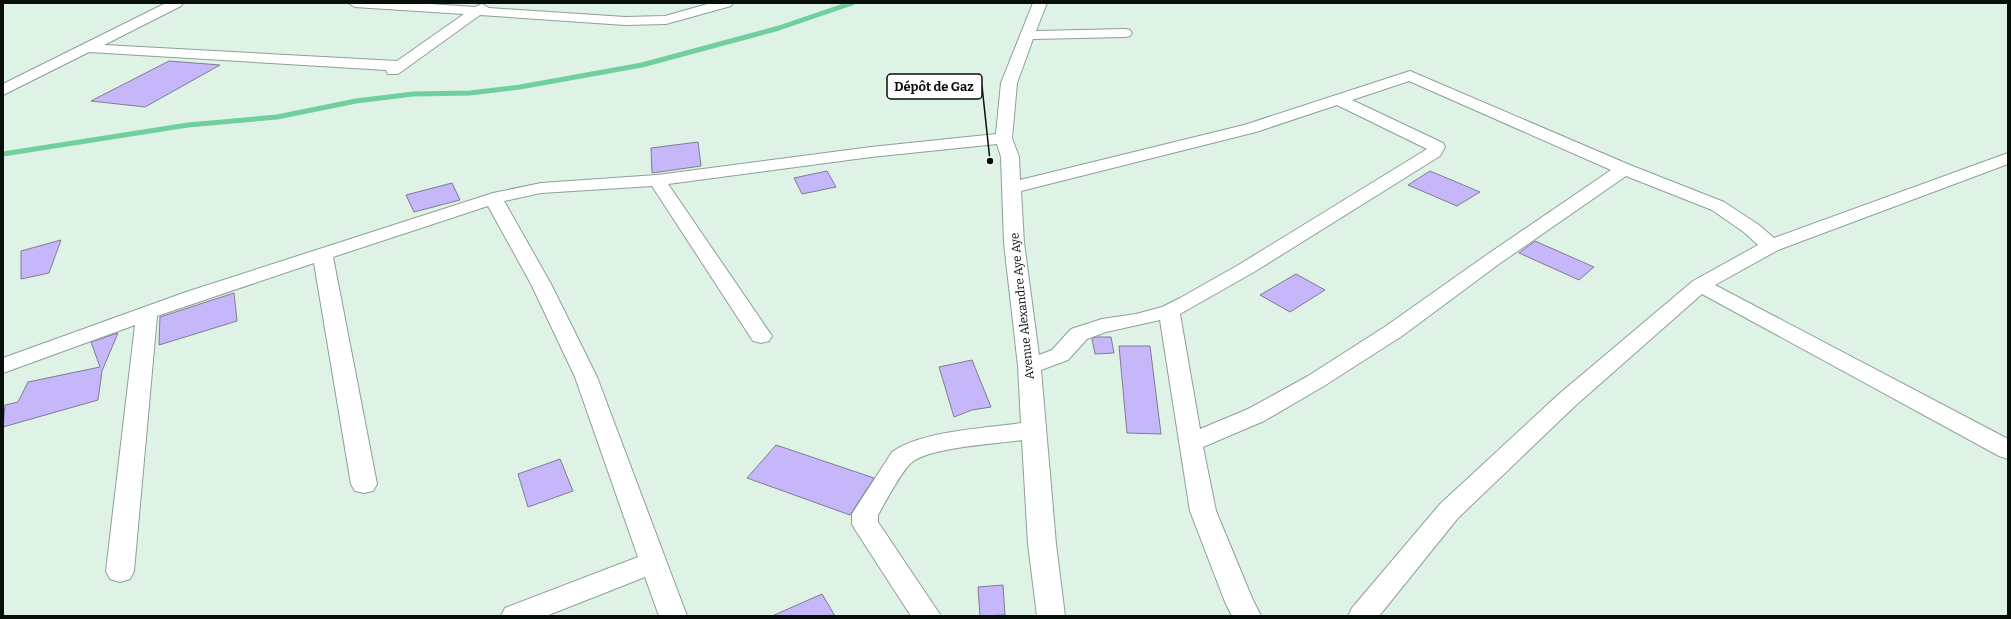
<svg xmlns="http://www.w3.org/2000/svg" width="2011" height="619" viewBox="0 0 2011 619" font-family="Bitter,serif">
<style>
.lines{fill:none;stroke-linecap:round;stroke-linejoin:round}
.stream{stroke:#6fd09d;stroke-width:5}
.building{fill:#c6b7fb;stroke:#807d8e}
.minor-casing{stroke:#8ea095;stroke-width:2}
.minor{fill:#fff;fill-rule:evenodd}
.labels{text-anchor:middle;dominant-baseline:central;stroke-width:4;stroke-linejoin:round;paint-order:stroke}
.street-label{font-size:12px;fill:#080e0a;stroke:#fff}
.leader{fill:none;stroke:#080e0a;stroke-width:1.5}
.callout-dot{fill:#080e0a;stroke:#fff;stroke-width:1.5}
.callout{fill:#fff;stroke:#080e0a;stroke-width:1.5}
.callout-label{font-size:13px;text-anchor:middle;font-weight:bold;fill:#080e0a}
</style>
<rect width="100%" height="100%" fill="#dff2e6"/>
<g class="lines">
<!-- stream -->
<path class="stream" d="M 3,154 L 188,125 L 277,117 L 356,101 L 413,94 L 470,93 L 520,87 L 642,65 L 779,28 L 852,3"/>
</g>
<!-- building -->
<path class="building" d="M 169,61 L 220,65 L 145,107 L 91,101 Z
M 698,142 L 701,166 L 652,173 L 651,148 Z
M 827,171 L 836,187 L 802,194 L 794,178 Z
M 1430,171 L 1480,192 L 1457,206 L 1408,185 Z
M 452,183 L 460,200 L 414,212 L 406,195 Z
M 61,240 L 49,273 L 21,279 L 21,251 Z
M 1535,241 L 1594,267 L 1579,280 L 1519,253 Z
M 1296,274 L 1325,290 L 1290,312 L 1260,295 Z
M 234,293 L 237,321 L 159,345 L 160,317 Z
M 118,333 L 102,371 L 98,400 L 3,427 L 5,405 L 18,402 L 28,382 L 100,367 L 91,342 Z
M 1096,337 L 1111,337 L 1114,353 L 1095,354 L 1092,339 Z
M 1119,346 L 1150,346 L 1161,434 L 1127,433 Z
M 972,360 L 991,407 L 972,410 L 954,417 L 939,367 Z
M 776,445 L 874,478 L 850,515 L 747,478 Z
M 560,459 L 573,491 L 528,507 L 518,474 Z
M 1003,585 L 1005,615 L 980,616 L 978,587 Z
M 822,594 L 835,616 L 772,616 Z"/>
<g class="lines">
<defs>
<path id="minor" d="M 166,3 L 183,3 L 181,6 L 104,45 L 397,61 L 464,14 L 355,7 L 348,3 L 415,3 L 475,7 L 482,4 L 489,8 L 625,17 L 665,16 L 711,3 L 733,3 L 731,6 L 666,24 L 625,25 L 480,15 L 398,74 L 388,74 L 386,70 L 89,52 L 3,95 L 3,84 Z
M 1033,3 L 1047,3 L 1036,31 L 1125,29 L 1130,30 L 1132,33 L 1130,36 L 1125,37 L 1033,39 L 1017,83 L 1012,138 L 1019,157 L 1020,180 L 1244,125 L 1410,71 L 1630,165 L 1724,202 L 1759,225 L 1774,238 L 2008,153 L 2008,164 L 1778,250 L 1715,285 L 2008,439 L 2008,459 L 1999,456 L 1702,294 L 1575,406 L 1458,518 L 1379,616 L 1348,616 L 1352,608 L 1440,504 L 1559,394 L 1693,281 L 1758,245 L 1745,233 L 1712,210 L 1626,176 L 1499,264 L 1402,336 L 1324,386 L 1264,421 L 1203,447 L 1216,511 L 1252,598 L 1261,616 L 1232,616 L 1225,602 L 1190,511 L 1160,320 L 1106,332 L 1087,339 L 1068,360 L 1041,370 L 1056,544 L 1065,616 L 1037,616 L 1028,544 L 1022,440 C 996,444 929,447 911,463 C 901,472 886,501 878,515 L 878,522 L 941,616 L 911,616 L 856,531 L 852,524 L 852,514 L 892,452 C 920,431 986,428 1021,423 L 1018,366 L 1004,243 L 1001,157 L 997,144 L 871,157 L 668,184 L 772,336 L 769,341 L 761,343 L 753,341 L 652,186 L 541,193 L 504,201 L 551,284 L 597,377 L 687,616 L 659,616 L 645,577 L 546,616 L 501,616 L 505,608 L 638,557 L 575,377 L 531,284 L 488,206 L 333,257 L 377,484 L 373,491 L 364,493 L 355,491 L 351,484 L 314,263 L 157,316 L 134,571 L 130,579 L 120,582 L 110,579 L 106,571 L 135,325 L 3,373 L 3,358 L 186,292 L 493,193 L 541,183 L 657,175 L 871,147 L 996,134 L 1001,83 ZM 1409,81 L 1611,170 L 1485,256 L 1386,326 L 1308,376 L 1248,409 L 1200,429 L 1180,314 L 1254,272 L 1440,156 L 1445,147 L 1443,143 L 1352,100 ZM 1337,105 L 1427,149 L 1240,264 L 1180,298 L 1162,307 L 1136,314 L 1102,319 L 1071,329 L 1052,350 L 1039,355 L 1024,243 L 1021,191 L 1256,132 Z"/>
</defs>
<!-- minor casing -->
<use href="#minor" class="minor-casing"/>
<!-- minor -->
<use href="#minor" class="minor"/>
</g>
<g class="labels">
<!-- street labels -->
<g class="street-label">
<text transform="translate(1022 306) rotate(-96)">Avenue Alexandre Aye Aye</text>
</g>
</g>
<!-- callouts -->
<path class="leader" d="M990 161L982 86"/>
<circle class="callout-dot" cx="990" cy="161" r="4"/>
<rect class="callout" x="887" y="74" width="95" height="25" rx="4"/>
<g class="callout-label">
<text x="934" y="91">Dépôt de Gaz</text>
</g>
<!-- border -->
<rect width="2011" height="619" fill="none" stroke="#080e0a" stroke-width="8"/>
</svg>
